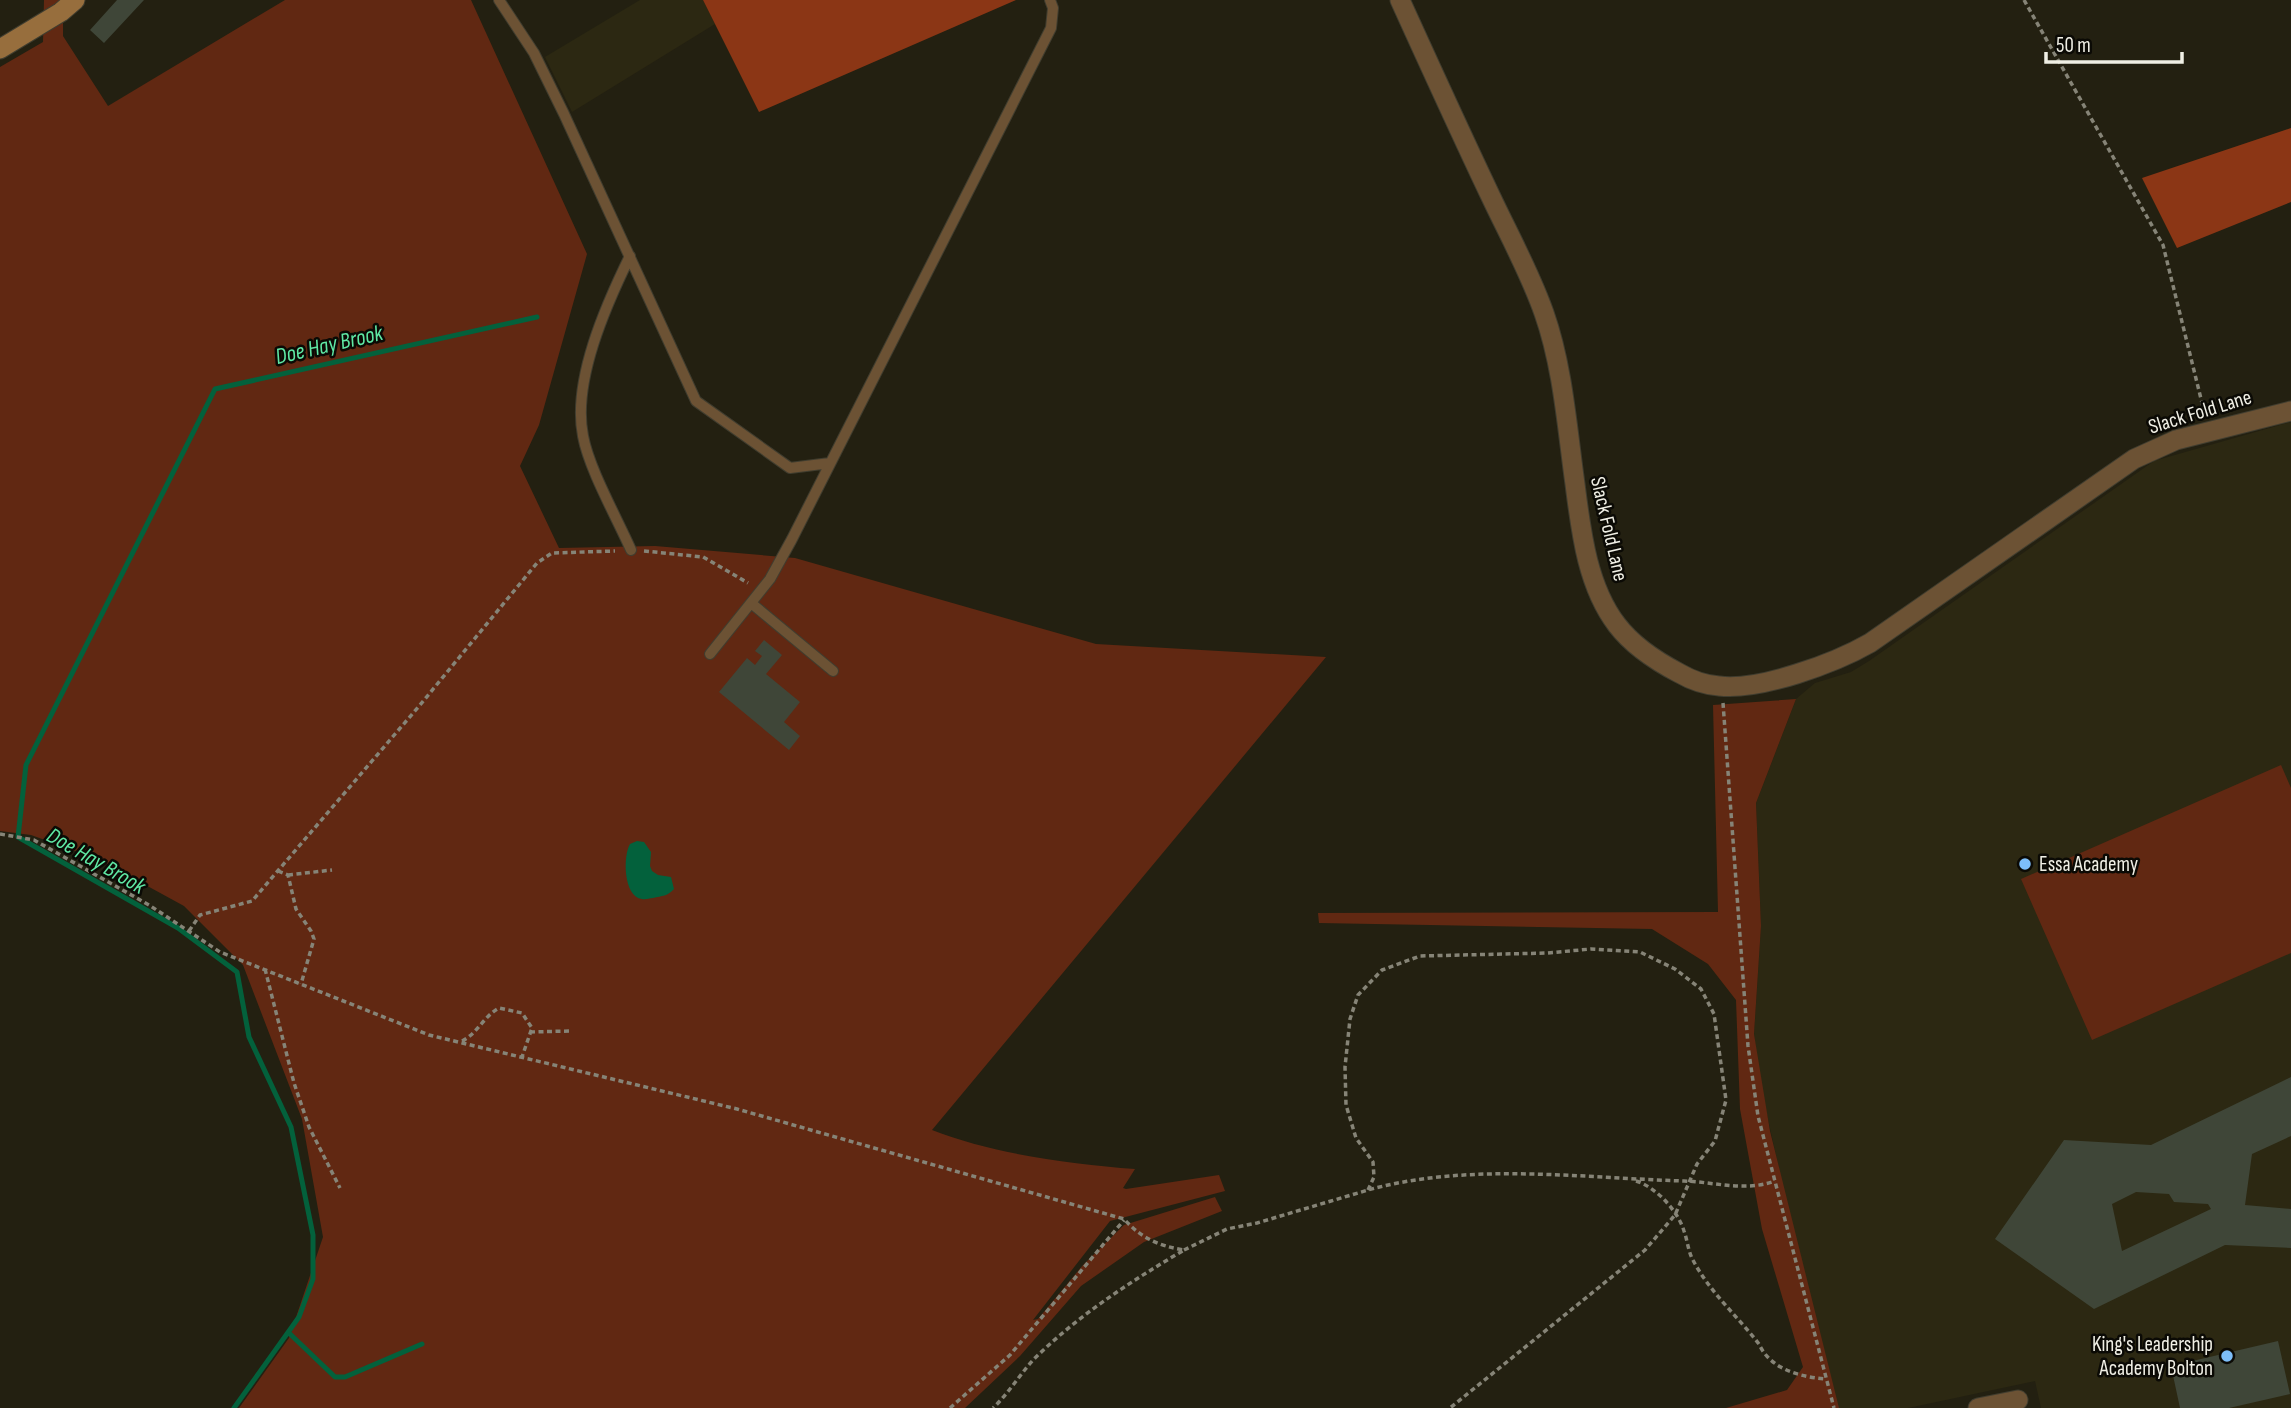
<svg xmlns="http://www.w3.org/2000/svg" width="2291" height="1408" viewBox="0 0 2291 1408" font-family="'Sofia Sans Condensed',sans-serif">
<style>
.built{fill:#2c2812}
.green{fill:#612812}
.forest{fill:#8b3615}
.water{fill:#03613c}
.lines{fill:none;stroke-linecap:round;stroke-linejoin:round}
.stream{stroke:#03613c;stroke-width:5}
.building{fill:#3f4638;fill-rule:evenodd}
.service-casing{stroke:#403d2f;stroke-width:12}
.minor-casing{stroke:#403d2f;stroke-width:21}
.secondary-casing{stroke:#403d2f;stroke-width:21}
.path{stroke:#868477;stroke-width:3.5;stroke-dasharray:5 3.5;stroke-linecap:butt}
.service{stroke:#6c5234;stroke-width:10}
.minor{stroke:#6c5234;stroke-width:19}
.secondary{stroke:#976e3d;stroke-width:19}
.poi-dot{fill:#7dbef9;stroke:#0b0a05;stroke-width:2.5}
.labels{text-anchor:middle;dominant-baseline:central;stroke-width:5;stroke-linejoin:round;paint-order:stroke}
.street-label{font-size:21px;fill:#f0efe5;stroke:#0b0a05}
.poi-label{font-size:21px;fill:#f0efe5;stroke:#0b0a05;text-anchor:start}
.water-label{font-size:23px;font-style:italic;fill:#5fe8a4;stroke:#0b0a05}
</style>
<rect width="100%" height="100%" fill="#232011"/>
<!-- built -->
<path class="built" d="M 640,0 L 703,0 L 715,24 L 572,112 L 545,57 Z
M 2291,422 L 2291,1408 L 2041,1408 L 2035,1381 L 1908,1408 L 1838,1408 L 1803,1278 L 1760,1083 L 1754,1034 L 1761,926 L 1756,803 L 1796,699 L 1815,683 L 1851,672 L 1869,661 L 2154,461 Z"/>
<!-- green -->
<path class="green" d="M 44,0 L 63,0 L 63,36 L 108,106 L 285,0 L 471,0 L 587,254 L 539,425 L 520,466 L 559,548 L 655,546 L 795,558 L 1096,644 L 1326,657 L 932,1130 C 993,1154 1070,1164 1135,1169 L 1123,1188 L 1126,1189 L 1219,1175 L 1225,1191 L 1110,1221 L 1033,1320 L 1038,1319 L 1083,1265 L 1124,1225 L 1215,1197 L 1222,1211 L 1144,1242 L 1081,1286 L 1020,1356 L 965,1408 L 239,1408 L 289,1338 L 323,1237 L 302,1119 L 243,965 L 184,906 L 98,859 L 31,835 L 0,831 L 0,67 L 43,42 Z
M 1796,699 L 1756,803 L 1761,926 L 1754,1034 L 1770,1131 L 1839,1408 L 1726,1408 L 1787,1390 L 1803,1367 L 1762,1229 L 1740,1109 L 1736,1000 L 1708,964 L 1652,929 L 1319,923 L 1318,913 L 1718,912 L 1713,705 Z
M 2281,765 L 2291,788 L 2291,953 L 2092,1040 L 2021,879 Z"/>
<!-- forest -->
<path class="forest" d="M 703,0 L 1016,0 L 759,112 Z
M 2291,128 L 2291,202 L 2177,248 L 2142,178 Z"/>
<!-- water -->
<path class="water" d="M 637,841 L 644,842 L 651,852 L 650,866 L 652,871 L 658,875 L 671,877 L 674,889 C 668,896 662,896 653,898 C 649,898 646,900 642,899 C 623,897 623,855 630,844 Z"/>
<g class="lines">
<!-- stream -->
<path class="stream" d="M 289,1333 L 335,1377 L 345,1377 L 422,1344
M 234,1408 L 299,1317 L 313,1279 L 313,1235 L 291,1127 L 249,1037 L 237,972 L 178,928 L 18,837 L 26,765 L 215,389 L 537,317"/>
</g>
<!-- building -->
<path class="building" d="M 117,0 L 144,0 L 104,43 L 90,30 Z
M 764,640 L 782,655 L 766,674 L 800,702 L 784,722 L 800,736 L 789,750 L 719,692 L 747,658 L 755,665 L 762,656 L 755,651 Z
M 2291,1077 L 2291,1136 L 2252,1154 L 2245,1205 L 2291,1209 L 2291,1248 L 2225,1245 L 2094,1309 L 1995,1239 L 2064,1140 L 2151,1145 ZM 2136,1192 L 2169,1194 L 2174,1202 L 2208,1204 L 2211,1209 L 2122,1251 L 2112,1204 Z
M 2278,1341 L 2290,1394 L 2229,1408 L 2180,1408 L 2171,1366 Z"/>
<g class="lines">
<defs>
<path id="service" d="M 499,0 L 534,53 L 564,114 L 696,401 L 790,468 L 830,463
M 630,256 C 606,305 572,381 583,436 C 589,469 617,518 631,550
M 751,603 L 833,671
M 710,654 L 770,579 L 792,539 L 1051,28 L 1053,8 L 1050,0"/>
<path id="minor" d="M 1400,0 C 1430,66 1460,132 1491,197 C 1509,235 1530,273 1544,313 C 1563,367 1567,427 1575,484 C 1581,531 1587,586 1617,625 C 1633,646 1656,661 1679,673 C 1691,680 1705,685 1719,686 C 1760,691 1835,663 1870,643 L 2134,459 L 2176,440 L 2291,411
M 1978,1408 L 2018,1400"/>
<path id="secondary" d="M 0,49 L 61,12 L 75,0"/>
</defs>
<!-- service casing -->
<use href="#service" class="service-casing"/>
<!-- minor casing -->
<use href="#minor" class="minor-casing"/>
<!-- secondary casing -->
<use href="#secondary" class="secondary-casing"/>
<!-- path -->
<path class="path" d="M 2024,0 L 2163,245 L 2205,415
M 644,551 L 703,557 L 748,583
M 1723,703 L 1748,1046 L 1758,1116 L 1834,1408
M 0,834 L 34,840 L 149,905 L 220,952 L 429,1035 L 737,1109 L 1124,1219 C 1141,1238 1159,1246 1184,1250 C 1130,1282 1080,1314 1035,1358 C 1020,1374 1009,1393 993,1408
M 278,871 L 288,875 L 296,909 L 311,931 L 314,939 L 301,984
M 288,875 L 332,870
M 189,931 L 200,915 L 252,901 L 420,705 L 537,563 L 552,553 L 615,551
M 265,969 L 294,1083 L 309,1127 L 340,1188
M 530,1032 L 570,1031
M 462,1041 C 477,1034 484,1016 499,1008 L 522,1013 L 532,1028 L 522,1057
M 1636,1181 C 1656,1187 1678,1211 1684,1231 C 1688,1242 1688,1252 1694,1262 C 1710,1292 1738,1317 1759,1344 C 1770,1369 1800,1377 1826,1379
M 1368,1190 L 1374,1177 L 1373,1162 L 1356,1138 L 1346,1105 L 1345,1067 L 1350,1019 L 1358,995 L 1382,970 L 1420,956 L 1547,953 L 1591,949 L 1640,952 L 1675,969 L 1701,989 L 1714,1014 L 1726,1100 L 1715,1141 L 1697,1164 L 1675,1215 L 1645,1250 L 1450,1408
M 1184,1250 L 1227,1229 L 1257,1223 L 1368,1190 C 1469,1162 1581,1178 1684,1181 C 1715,1182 1745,1192 1775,1181
M 950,1408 L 1010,1355 L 1124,1220"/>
<!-- service -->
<use href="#service" class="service"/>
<!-- minor -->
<use href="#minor" class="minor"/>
<!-- secondary -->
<use href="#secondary" class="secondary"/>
</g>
<!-- markers -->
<g class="poi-dot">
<circle cx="2025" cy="864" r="7"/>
<circle cx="2227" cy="1356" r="7"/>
</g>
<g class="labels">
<!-- street labels -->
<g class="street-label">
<text transform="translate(2200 412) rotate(-17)">Slack Fold Lane</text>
<text transform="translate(1609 529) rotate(77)">Slack Fold Lane</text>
</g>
<!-- poi labels -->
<g class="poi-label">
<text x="2039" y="864">Essa Academy</text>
<text x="2213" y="1344" text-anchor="end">King's Leadership<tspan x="2213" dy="24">Academy Bolton</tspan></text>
</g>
<!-- water labels -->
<g class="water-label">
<text transform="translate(329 345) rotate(-13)">Doe Hay Brook</text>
<text transform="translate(96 861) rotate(30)">Doe Hay Brook</text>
</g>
</g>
<!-- scale -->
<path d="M2046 52v10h136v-10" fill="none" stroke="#f0efe5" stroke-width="3.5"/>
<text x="2056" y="52" font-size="21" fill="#f0efe5" stroke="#0b0a05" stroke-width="5" paint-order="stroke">50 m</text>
</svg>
